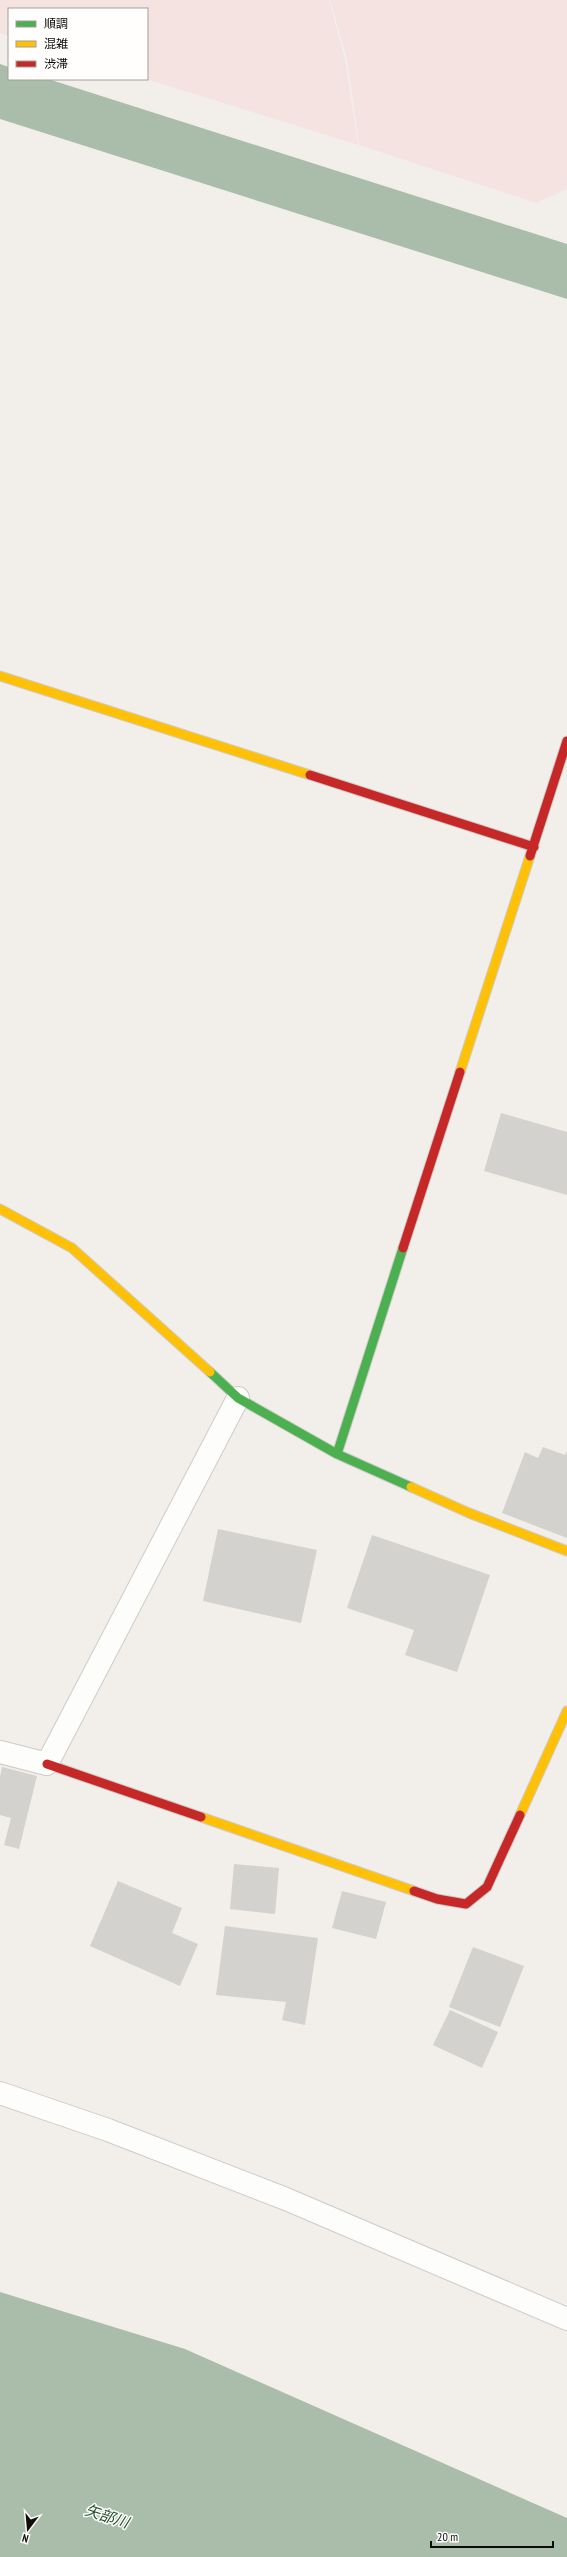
<svg xmlns="http://www.w3.org/2000/svg" width="567" height="2557" viewBox="0 0 567 2557" font-family="'PT Sans Narrow','Noto Sans JP',sans-serif">
<style>
.green{fill:#f5e3e2}
.water{fill:#a9bdaa}
.building{fill:#d3d2ce}
.lines{fill:none;stroke-linecap:round;stroke-linejoin:round}
.street-casing{stroke:#cdccc8;stroke-width:24}
.fast-casing{stroke:#cdccc8;stroke-width:11}
.slow-casing{stroke:#cdccc8;stroke-width:11}
.jam-casing{stroke:#cdccc8;stroke-width:11}
.street{stroke:#fdfdfc;stroke-width:22}
.fast{stroke:#4caf50;stroke-width:9}
.slow{stroke:#ffc107;stroke-width:9}
.jam{stroke:#c62828;stroke-width:9}
.labels{text-anchor:middle;dominant-baseline:central;stroke-width:3;stroke-linejoin:round;paint-order:stroke}
.water-label{font-size:15px;font-style:italic;fill:#21502b;stroke:#fffefc}
</style>
<rect width="100%" height="100%" fill="#f2efea"/>
<!-- green -->
<path class="green" d="M 0,0 L 329,0 L 345,59 L 358,145 L 146,79 L 147,9 L 9,9 L 9,36 L 0,33 Z
M 330,0 L 567,0 L 567,189 L 536,203 L 359,145 L 347,59 Z"/>
<!-- water -->
<path class="water" d="M 0,64 L 9,67 L 9,79 L 48,79 L 567,244 L 567,299 L 0,119 Z
M 0,2292 L 185,2349 L 567,2518 L 567,2557 L 0,2557 Z"/>
<!-- building -->
<path class="building" d="M 501,1113 L 567,1132 L 567,1195 L 484,1171 Z
M 543,1447 L 565,1455 L 567,1451 L 567,1538 L 502,1513 L 525,1452 L 538,1458 Z
M 218,1529 L 317,1550 L 301,1623 L 203,1601 Z
M 372,1535 L 490,1575 L 457,1672 L 405,1655 L 414,1630 L 347,1608 Z
M 2,1767 L 37,1776 L 19,1849 L 4,1845 L 11,1818 L 0,1815 L 0,1777 Z
M 234,1864 L 279,1868 L 275,1914 L 230,1909 Z
M 118,1881 L 182,1908 L 172,1933 L 198,1944 L 180,1986 L 90,1946 Z
M 342,1891 L 386,1902 L 376,1939 L 332,1928 Z
M 225,1926 L 318,1938 L 305,2025 L 282,2020 L 286,2002 L 216,1995 Z
M 473,1947 L 524,1966 L 500,2027 L 449,2007 Z
M 450,2010 L 498,2032 L 482,2068 L 433,2045 Z"/>
<g class="lines">
<defs>
<path id="street" d="M 0,1752 L 47,1764 L 238,1398
M 0,2093 L 108,2130 L 286,2199 L 567,2319"/>
<path id="fast" d="M 210,1372 L 238,1398 L 337,1454 L 411,1487
M 337,1454 L 403,1248"/>
<path id="slow" d="M 0,676 L 310,775
M 460,1072 L 530,856
M 0,1209 L 72,1248 L 210,1372
M 411,1487 L 469,1513 L 567,1551
M 520,1815 L 567,1711
M 201,1817 L 414,1891"/>
<path id="jam" d="M 310,775 L 534,847
M 530,856 L 567,741
M 403,1248 L 460,1072
M 47,1764 L 201,1817
M 414,1891 L 437,1899 L 466,1904 L 487,1887 L 520,1815"/>
</defs>
<!-- street casing -->
<use href="#street" class="street-casing"/>
<!-- fast casing -->
<use href="#fast" class="fast-casing"/>
<!-- slow casing -->
<use href="#slow" class="slow-casing"/>
<!-- jam casing -->
<use href="#jam" class="jam-casing"/>
<!-- street -->
<use href="#street" class="street"/>
<!-- fast -->
<use href="#fast" class="fast"/>
<!-- slow -->
<use href="#slow" class="slow"/>
<!-- jam -->
<use href="#jam" class="jam"/>
</g>
<g class="labels">
<!-- water labels -->
<g class="water-label">
<text transform="translate(107 2516) rotate(18)">矢部川</text>
</g>
</g>
<!-- legend -->
<rect x="8" y="8" width="140" height="72" fill="#fffefc" stroke="#9f9e9b"/>
<rect x="16" y="21" width="20" height="6" fill="#4caf50" stroke="#9f9e9b"/>
<text x="44" y="28" font-size="12" fill="#0e0d0a">順調</text>
<rect x="16" y="41" width="20" height="6" fill="#ffc107" stroke="#9f9e9b"/>
<text x="44" y="48" font-size="12" fill="#0e0d0a">混雑</text>
<rect x="16" y="61" width="20" height="6" fill="#c62828" stroke="#9f9e9b"/>
<text x="44" y="68" font-size="12" fill="#0e0d0a">渋滞</text>
<!-- north arrow -->
<g transform="translate(28 2529) rotate(196)" stroke="#fffefc" stroke-width="3" paint-order="stroke">
<path d="M0-3L7 15L0 10L-7 15Z" fill="#0e0d0a"/>
<text y="-6" font-size="11" font-weight="bold" text-anchor="middle" fill="#0e0d0a">N</text>
</g>
<!-- scale -->
<path d="M431 2541v6h122v-6" fill="none" stroke="#0e0d0a" stroke-width="2"/>
<text x="437" y="2541" font-size="12" fill="#0e0d0a" stroke="#fffefc" stroke-width="3" paint-order="stroke">20 m</text>
</svg>
